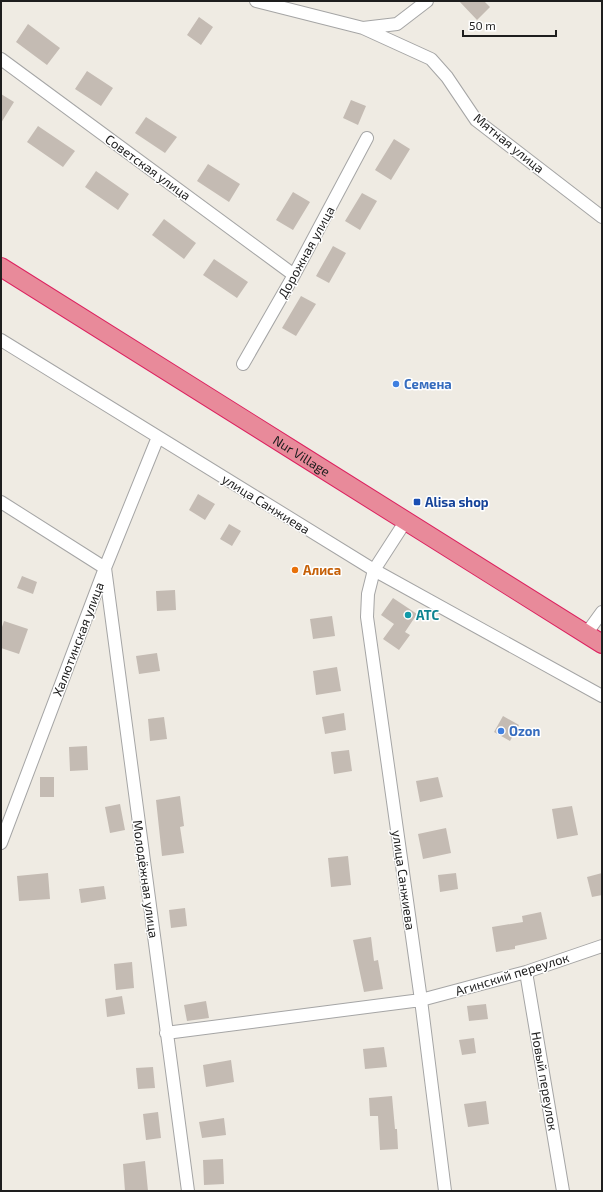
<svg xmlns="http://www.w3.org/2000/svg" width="603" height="1192" viewBox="0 0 603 1192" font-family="'Exo 2',sans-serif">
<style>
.building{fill:#c4bbb3}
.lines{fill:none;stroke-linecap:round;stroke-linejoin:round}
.minor-casing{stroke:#a5a5a5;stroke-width:14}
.highway-casing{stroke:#dc215f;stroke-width:20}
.minor{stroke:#fff;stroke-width:12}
.highway{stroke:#e88a9a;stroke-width:18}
.shop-dot{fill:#3f7fe0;stroke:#fff;stroke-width:1.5}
.transit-dot{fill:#1a4fb4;stroke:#fff;stroke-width:1.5}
.food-dot{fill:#e8710a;stroke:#fff;stroke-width:1.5}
.culture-dot{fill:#0f9aa8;stroke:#fff;stroke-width:1.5}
.labels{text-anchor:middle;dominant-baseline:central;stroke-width:3;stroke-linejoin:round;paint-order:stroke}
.street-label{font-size:13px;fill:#1e1e1e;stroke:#fff}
.shop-label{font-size:13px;font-weight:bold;fill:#366cbe;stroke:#fff;text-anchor:start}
.transit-label{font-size:13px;font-weight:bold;fill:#164399;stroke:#fff;text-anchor:start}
.food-label{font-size:13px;font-weight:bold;fill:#c56008;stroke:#fff;text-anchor:start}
.culture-label{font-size:13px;font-weight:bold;fill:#0d838f;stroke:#fff;text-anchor:start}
</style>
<rect width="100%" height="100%" fill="#efebe3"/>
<!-- building -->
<path class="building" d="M 459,1 L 484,1 L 490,7 L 477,20 Z
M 199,17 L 213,27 L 201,45 L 187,35 Z
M 28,24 L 60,48 L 47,65 L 16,42 Z
M 87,71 L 113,88 L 101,106 L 75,89 Z
M 1,94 L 14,102 L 1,123 Z
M 351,100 L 366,106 L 358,125 L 343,118 Z
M 146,117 L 177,137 L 165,153 L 135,133 Z
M 38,126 L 75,151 L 63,167 L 27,142 Z
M 394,139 L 410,149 L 391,180 L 375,170 Z
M 208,164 L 240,184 L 229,202 L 197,181 Z
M 96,171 L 129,194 L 118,210 L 85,187 Z
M 293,192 L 310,202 L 293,230 L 276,220 Z
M 362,193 L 377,201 L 360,230 L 345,221 Z
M 164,219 L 196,243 L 184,259 L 152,235 Z
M 333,246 L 346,253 L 329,283 L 316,276 Z
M 214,259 L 248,282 L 237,298 L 203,275 Z
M 301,296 L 316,304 L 296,336 L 282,328 Z
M 198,494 L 215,504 L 205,520 L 189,510 Z
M 229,524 L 241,531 L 232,546 L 220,539 Z
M 22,576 L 37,582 L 33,594 L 17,588 Z
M 175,590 L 176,610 L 157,611 L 156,591 Z
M 393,598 L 417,614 L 405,632 L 410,635 L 399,650 L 383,639 L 394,624 L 381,615 Z
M 332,616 L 335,636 L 313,639 L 310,619 Z
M 4,621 L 28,629 L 19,654 L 1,648 L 1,630 Z
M 157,653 L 160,671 L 139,674 L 136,656 Z
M 337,667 L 341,691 L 316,695 L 313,671 Z
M 344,713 L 346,730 L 325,734 L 322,717 Z
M 503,716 L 519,725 L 510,741 L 494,732 Z
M 164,717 L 167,739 L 150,741 L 148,719 Z
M 87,746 L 88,770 L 70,771 L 69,747 Z
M 349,750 L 352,771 L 334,774 L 331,752 Z
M 40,777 L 54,777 L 54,797 L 40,797 Z
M 438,777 L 443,797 L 420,802 L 416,781 Z
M 180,796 L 184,826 L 180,827 L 184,853 L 162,856 L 156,800 Z
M 120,804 L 125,830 L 110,833 L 105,807 Z
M 572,806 L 578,835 L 557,839 L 552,809 Z
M 446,828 L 451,853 L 423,859 L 418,834 Z
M 348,856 L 351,885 L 331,887 L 328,858 Z
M 48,873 L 50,899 L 19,901 L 17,876 Z
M 456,873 L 458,889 L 440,892 L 438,875 Z
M 602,873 L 602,895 L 592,897 L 587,877 Z
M 104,886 L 106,899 L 81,903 L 79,889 Z
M 185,908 L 187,926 L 171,928 L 169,910 Z
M 541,912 L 547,939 L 515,946 L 515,949 L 496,952 L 492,927 L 523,922 L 522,916 Z
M 371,937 L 374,961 L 378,960 L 383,989 L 364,992 L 353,940 Z
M 132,962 L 134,988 L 116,990 L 114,964 Z
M 122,996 L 125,1014 L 107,1017 L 105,999 Z
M 206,1001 L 209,1018 L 187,1021 L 184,1005 Z
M 486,1004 L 488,1019 L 469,1021 L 467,1006 Z
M 474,1038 L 476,1053 L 462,1055 L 459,1040 Z
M 384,1047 L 387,1067 L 365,1069 L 363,1049 Z
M 231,1060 L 234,1082 L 206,1087 L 203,1065 Z
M 153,1067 L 155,1088 L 138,1089 L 136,1068 Z
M 392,1096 L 395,1129 L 397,1129 L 398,1149 L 380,1150 L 378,1116 L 370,1116 L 369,1098 Z
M 486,1101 L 489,1124 L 468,1127 L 464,1104 Z
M 158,1112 L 161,1138 L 146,1140 L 143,1114 Z
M 224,1118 L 226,1135 L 202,1138 L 199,1122 Z
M 223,1159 L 224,1184 L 204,1185 L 203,1160 Z
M 145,1161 L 148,1191 L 125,1191 L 123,1164 Z"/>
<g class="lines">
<defs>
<path id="minor" d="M 256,1 L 363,28 L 397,24 L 427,1
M 363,28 L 431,59 L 447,77 L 476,120 L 602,217
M 1,59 L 294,275
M 1,340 L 374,570 L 602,696
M 243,364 L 294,275 L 367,138
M 1,502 L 105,568 L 188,1191
M 405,522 L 374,570 L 368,594 L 367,617 L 421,1000 L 445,1191
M 586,634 L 602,612
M 1,843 L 105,568 L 158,437
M 526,972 L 563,1191
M 166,1033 L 421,1000 L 526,972 L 602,946"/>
<g id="highway">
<path id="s1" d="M 1,267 C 202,391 401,520 602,644"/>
</g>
</defs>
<!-- minor casing -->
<use href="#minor" class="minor-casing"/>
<!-- highway casing -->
<use href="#highway" class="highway-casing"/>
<!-- minor -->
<use href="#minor" class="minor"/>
<!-- highway -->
<use href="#highway" class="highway"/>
</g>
<!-- markers -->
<g class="shop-dot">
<circle cx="396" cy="384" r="4"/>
<circle cx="501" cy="731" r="4"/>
</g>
<rect class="transit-dot" x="413" y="498" width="8" height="8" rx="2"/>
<circle class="food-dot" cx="295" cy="570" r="4"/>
<circle class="culture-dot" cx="408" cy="615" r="4"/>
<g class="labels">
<!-- street labels -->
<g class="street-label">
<text transform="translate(509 143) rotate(39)">Мятная улица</text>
<text transform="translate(148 167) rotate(36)">Советская улица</text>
<text transform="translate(306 252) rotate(-61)">Дорожная улица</text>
<text stroke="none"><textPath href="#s1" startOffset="355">Nur Village</textPath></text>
<text transform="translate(266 504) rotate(32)">улица Санжиева</text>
<text transform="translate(78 639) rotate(-69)">Халютинская улица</text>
<text transform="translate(146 879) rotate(82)">Молодёжная улица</text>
<text transform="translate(404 880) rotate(82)">улица Санжиева</text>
<text transform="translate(512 974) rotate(-17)">Агинский переулок</text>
<text transform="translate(545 1081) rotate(80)">Новый переулок</text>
</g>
<!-- shop labels -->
<g class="shop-label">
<text x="404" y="384">Семена</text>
<text x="509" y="731">Ozon</text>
</g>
<!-- transit labels -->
<g class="transit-label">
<text x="425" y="502">Alisa shop</text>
</g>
<!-- food labels -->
<g class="food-label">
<text x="303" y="570">Алиса</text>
</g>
<!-- culture labels -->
<g class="culture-label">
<text x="416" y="615">АТС</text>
</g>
</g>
<!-- border -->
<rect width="603" height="1192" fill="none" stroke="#1e1e1e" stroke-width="4"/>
<!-- scale -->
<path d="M463 30v6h93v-6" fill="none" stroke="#1e1e1e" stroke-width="2"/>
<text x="469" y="30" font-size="12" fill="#1e1e1e" stroke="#ffffff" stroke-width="3" paint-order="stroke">50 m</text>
</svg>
